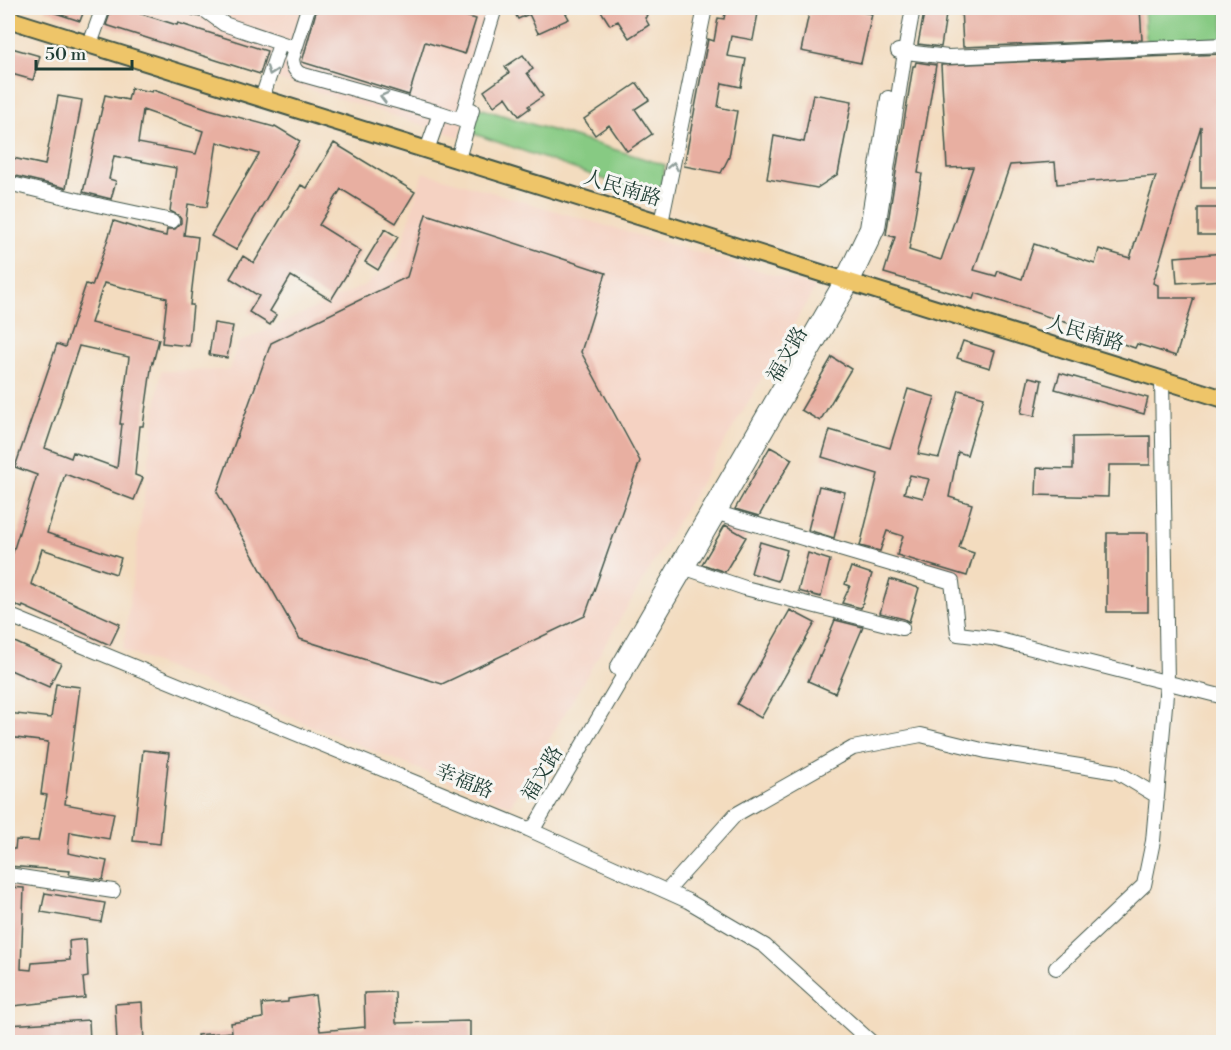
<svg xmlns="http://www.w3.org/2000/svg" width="1231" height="1050" viewBox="0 0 1231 1050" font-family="'Libre Bodoni','Noto Serif SC',serif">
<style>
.built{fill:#f5d2c2}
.green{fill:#87ca83;stroke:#53845c;stroke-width:1.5}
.building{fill:#e8afa1;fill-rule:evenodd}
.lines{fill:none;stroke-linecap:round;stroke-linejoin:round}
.minor-casing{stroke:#3f5549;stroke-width:16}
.major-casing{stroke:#3f5549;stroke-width:20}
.minor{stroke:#fff;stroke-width:14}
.major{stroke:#eec569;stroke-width:16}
.oneway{stroke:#8f9e9a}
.labels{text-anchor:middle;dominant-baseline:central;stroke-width:6;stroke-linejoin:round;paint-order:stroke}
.street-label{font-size:20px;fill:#1f3d34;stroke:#f6f6f2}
</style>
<rect width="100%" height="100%" fill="#f6f6f2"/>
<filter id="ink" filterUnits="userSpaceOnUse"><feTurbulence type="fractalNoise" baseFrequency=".0167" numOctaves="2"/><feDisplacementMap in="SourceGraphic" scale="12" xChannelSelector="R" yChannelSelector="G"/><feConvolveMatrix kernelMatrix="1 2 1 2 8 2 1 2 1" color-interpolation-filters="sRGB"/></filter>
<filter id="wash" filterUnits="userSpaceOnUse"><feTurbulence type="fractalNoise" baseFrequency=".008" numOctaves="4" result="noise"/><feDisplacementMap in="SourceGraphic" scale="24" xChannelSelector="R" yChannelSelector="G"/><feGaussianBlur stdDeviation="1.35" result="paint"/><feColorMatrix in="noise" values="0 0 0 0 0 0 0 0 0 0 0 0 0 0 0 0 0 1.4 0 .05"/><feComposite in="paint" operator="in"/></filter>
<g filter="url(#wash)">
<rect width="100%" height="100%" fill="#f3dcbf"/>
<!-- built -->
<path class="built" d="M 101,8 L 499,8 L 460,137 L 360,105 L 269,77 L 96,22 Z
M 423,172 L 816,287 L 510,806 L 123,650 L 161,371 L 229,370 L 238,343 L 367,284 L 398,258 Z"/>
<!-- green -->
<path class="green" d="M 1144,8 L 1223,8 L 1223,39 L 1146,41 Z
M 476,107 L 665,165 L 660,199 L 469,132 Z"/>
<g id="blocks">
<!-- building -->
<path class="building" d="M 46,8 L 85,8 L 80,21 L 46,10 Z
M 112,8 L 122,8 L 177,25 L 178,23 L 267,51 L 260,74 L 106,25 Z
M 317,8 L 437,8 L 476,19 L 465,54 L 425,42 L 409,95 L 302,62 Z
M 512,8 L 563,8 L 569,19 L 538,33 L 529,14 L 518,19 Z
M 607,8 L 642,8 L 647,16 L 645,18 L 649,25 L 629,38 L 618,21 L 610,25 L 601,11 Z
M 726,8 L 759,8 L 753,40 L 731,36 L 727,56 L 746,59 L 741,87 L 722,83 L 718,107 L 737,111 L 729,157 L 721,173 L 684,166 L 708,39 L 714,41 L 718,18 L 724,19 Z
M 810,8 L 841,8 L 872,14 L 861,63 L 801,51 Z
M 925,8 L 947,8 L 941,47 L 918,44 Z
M 961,8 L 1140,8 L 1142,40 L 963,47 Z
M 8,47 L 40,56 L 33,80 L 8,73 Z
M 1224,54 L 1224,188 L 1201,188 L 1201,126 L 1153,283 L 1158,285 L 1158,298 L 1194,298 L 1176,356 L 1137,344 L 1135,348 L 1079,329 L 1080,327 L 975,293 L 973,299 L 884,273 L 895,237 L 886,235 L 913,66 L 915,66 L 916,62 L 936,65 L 918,173 L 922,174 L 909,250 L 941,260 L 973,167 L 947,168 L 941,65 ZM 1055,162 L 1057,184 L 1156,176 L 1130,258 L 1099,249 L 1095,264 L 1034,244 L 1022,279 L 998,271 L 996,276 L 974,270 L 1010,165 Z
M 523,55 L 533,69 L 527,73 L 543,96 L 528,106 L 530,108 L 519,116 L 506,97 L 494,106 L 484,91 L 509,73 L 505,67 Z
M 637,83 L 649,100 L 635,109 L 652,134 L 627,151 L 609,125 L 595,135 L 584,119 Z
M 131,88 L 152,92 L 153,90 L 209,109 L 274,127 L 275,126 L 300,141 L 236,250 L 211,236 L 259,154 L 217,142 L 207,207 L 188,204 L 184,235 L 198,237 L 190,305 L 193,305 L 189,346 L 162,343 L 167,298 L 104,283 L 91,323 L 159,339 L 153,363 L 152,362 L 143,426 L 140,426 L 135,475 L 143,478 L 134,500 L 65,474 L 47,533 L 121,558 L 116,574 L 42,549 L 31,584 L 120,624 L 110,645 L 23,606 L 22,608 L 8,601 L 8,568 L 37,475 L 15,467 L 57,344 L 65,347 L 86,284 L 92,286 L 114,221 L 148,232 L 166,236 L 167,229 L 175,229 L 181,223 L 181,219 L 178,215 L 170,211 L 176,168 L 114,156 L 109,179 L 116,181 L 111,199 L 83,192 L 105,95 L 128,100 ZM 143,110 L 203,131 L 196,154 L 138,143 ZM 79,346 L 129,357 L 120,424 L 122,424 L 117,468 L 73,452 L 71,458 L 45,448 Z
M 813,94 L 852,101 L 838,174 L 817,188 L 767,179 L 774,136 L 804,142 Z
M 58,96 L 82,100 L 66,188 L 8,174 L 8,157 L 45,165 Z
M 334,143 L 415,192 L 396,223 L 341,189 L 319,225 L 361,251 L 331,300 L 291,276 L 270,311 L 276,315 L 270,325 L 249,312 L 259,296 L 230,278 L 243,256 L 254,263 L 301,185 L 307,188 Z
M 1198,208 L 1224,208 L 1224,235 L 1198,235 Z
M 426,214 L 606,273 L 581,352 L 640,461 L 585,616 L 442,684 L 300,639 L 217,492 L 271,343 L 407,277 Z
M 385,229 L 398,237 L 378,270 L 365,262 Z
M 1224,253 L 1224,280 L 1177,283 L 1175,257 Z
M 214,323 L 233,326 L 227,358 L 209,355 Z
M 963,341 L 995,351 L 990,368 L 957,358 Z
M 832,357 L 851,369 L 820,421 L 801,410 Z
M 1060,373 L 1148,398 L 1144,414 L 1055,389 Z
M 1029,377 L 1042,380 L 1035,416 L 1021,413 Z
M 908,389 L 935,397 L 918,454 L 939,458 L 959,390 L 984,397 L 967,455 L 958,452 L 949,497 L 972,504 L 959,548 L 974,553 L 967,576 L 897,555 L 903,536 L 887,531 L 880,551 L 860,546 L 878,474 L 822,457 L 830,430 L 890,448 ZM 910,475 L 929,479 L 923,498 L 904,493 Z
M 1150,436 L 1150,465 L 1109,465 L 1108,497 L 1036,495 L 1037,468 L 1073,469 L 1073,437 Z
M 770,447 L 792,459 L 772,493 L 759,516 L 735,509 Z
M 819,486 L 845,492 L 834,538 L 808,530 Z
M 725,525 L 746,537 L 725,572 L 702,564 Z
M 1107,533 L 1148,533 L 1148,612 L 1107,612 Z
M 760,542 L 787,550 L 778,581 L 751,573 Z
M 808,553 L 830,560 L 821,597 L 798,591 Z
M 851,567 L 872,574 L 861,608 L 842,603 L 850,586 L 845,584 Z
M 890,579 L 919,588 L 909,622 L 904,619 L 880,613 Z
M 790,610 L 815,623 L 761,718 L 737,704 Z
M 835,620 L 863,627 L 835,693 L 808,681 L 819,656 L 820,657 Z
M 8,639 L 61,663 L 49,687 L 8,669 Z
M 56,684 L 80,687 L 65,804 L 114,813 L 109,839 L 70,832 L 68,853 L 107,861 L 103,880 L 69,875 L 70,871 L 8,866 L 8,849 L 15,849 L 16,840 L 38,841 L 47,795 L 41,794 L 48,742 L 8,737 L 8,713 L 51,718 Z
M 143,750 L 169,753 L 160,844 L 133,841 Z
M 8,887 L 24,888 L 21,969 L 31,970 L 32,963 L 70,960 L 69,941 L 86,939 L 88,977 L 83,978 L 85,998 L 13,1006 L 12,1000 L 8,1000 Z
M 45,893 L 105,903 L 101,922 L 41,912 Z
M 395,992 L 396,1023 L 470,1021 L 470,1042 L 198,1042 L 197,1035 L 232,1032 L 231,1023 L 263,1018 L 262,1004 L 288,1002 L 288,999 L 315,995 L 320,1031 L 365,1027 L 364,993 Z
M 142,1002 L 144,1042 L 117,1042 L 115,1004 Z
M 89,1020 L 90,1042 L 8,1042 L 8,1025 Z"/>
</g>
</g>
<g filter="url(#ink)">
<use href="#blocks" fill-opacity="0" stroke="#3f5549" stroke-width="1.5"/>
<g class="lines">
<defs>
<path id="minor" d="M 194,8 L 206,11 L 224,24 L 295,48
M 308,8 L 292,59 C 293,66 294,70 300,74 L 440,113 L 461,120 L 495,8
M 90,44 L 103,8
M 898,51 L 948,57 L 1224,45
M 262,98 L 280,44
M 427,150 L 440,113
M 458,159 L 472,110
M 8,183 L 102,206 L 172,221
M 661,223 L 705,8
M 711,511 L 952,582 L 958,634 L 992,638 L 1224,697
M 680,566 L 745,588 L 902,628
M 8,615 L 528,829 L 688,901 L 765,946 L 871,1042
M 617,668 L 842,280 L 867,228 L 888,98
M 528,829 L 535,826 L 687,568 L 852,283 L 878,228 L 905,52 L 913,8
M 8,875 L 113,891
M 667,891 L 735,815 L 853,748 L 921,735 L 986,751 L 1117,772 L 1157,796
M 1056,968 L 1144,885 L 1153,841 L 1167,683 L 1162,380"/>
<path id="major" d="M 8,19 L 1224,399"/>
</defs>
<!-- minor casing -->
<use href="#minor" class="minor-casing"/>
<!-- major casing -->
<use href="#major" class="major-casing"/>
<!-- minor -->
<use href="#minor" class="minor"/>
<!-- major -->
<use href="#major" class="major"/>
</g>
<!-- one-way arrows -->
<defs><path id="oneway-chevron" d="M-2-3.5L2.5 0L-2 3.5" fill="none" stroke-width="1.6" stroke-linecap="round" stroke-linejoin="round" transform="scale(1.5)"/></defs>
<g class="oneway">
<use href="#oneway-chevron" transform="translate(271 71) rotate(109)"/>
<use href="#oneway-chevron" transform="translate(384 97) rotate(-165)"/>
<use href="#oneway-chevron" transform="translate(673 166) rotate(-79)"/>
</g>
</g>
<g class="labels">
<!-- street labels -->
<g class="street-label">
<text transform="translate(622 189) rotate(17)">人民南路</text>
<text transform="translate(1085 334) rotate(17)">人民南路</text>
<text transform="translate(788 355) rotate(-60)">福文路</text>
<text transform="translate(543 774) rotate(-59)">福文路</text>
<text transform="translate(464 782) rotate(22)">幸福路</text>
</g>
</g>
<!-- margin -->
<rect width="1231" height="1050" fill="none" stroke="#f6f6f2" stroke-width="30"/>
<!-- scale -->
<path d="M36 60v9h96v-9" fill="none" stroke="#1f3d34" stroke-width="3"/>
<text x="45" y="60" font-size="18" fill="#1f3d34" stroke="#f6f6f2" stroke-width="4.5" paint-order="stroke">50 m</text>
</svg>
